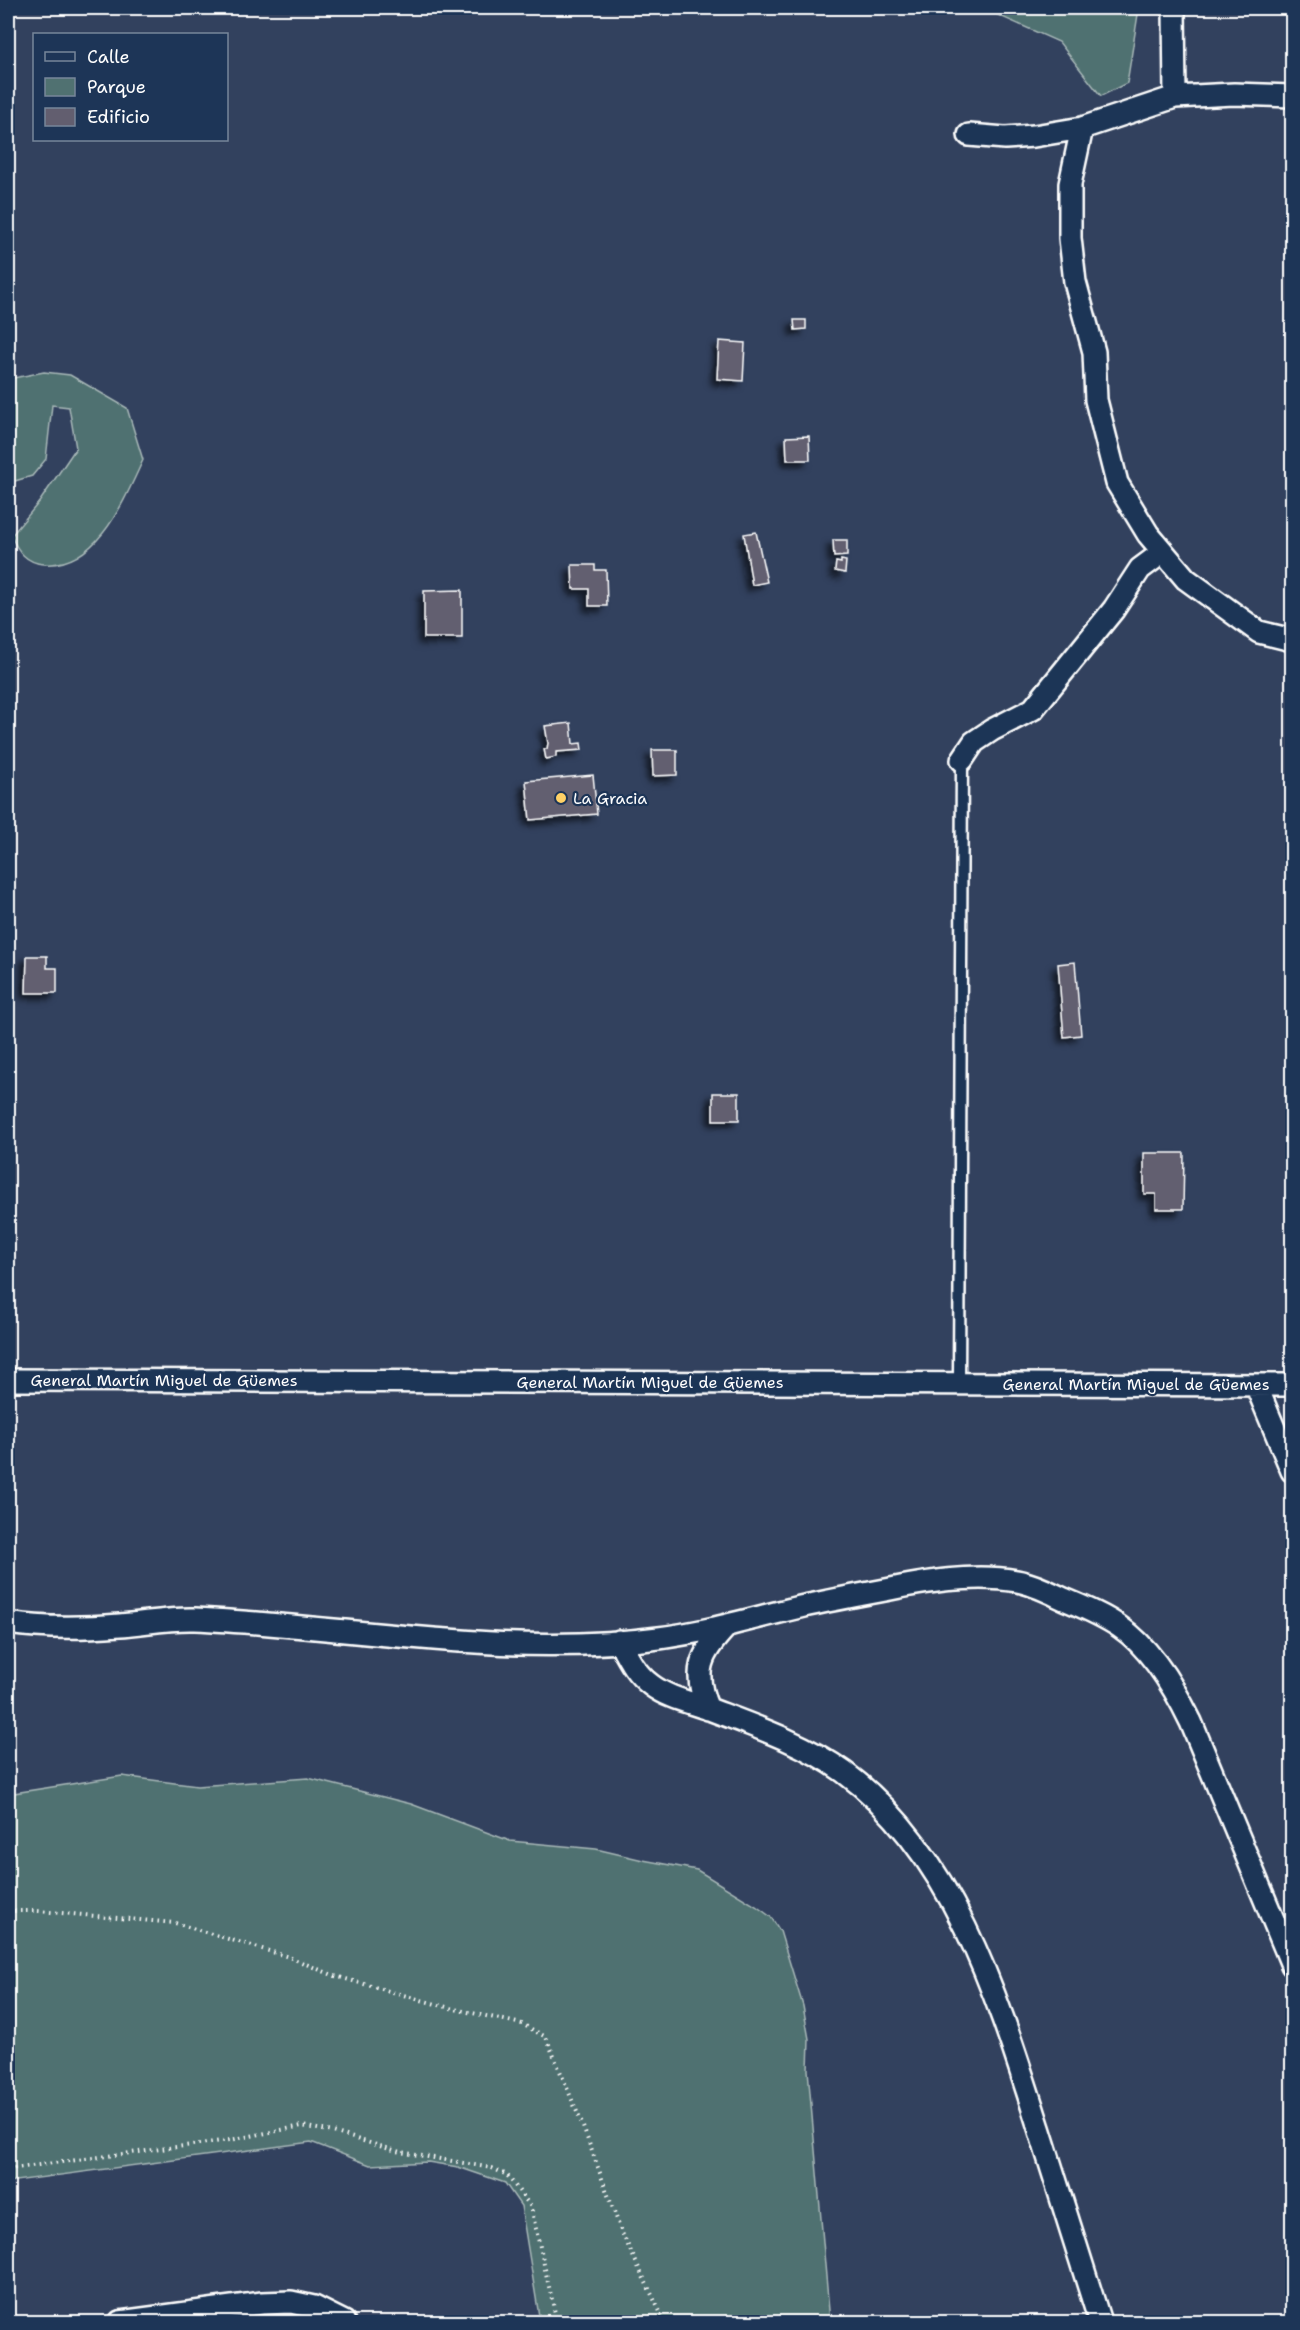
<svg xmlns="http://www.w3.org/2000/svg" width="1300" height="2330" viewBox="0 0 1300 2330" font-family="'Shantell Sans',sans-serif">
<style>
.green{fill:#507171;stroke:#a8b8b8;stroke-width:1.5}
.building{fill:#625e6f;stroke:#fff;stroke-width:1.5;filter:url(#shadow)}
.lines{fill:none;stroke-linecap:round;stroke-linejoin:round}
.service-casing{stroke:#fff;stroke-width:15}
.minor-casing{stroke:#fff;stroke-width:26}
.path{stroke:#fff;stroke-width:4;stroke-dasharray:1.5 4.5;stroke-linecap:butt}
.service{stroke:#1d3557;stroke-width:10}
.minor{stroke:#1d3557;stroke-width:21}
.poi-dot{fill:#ffd166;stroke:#1d3557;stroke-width:2}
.labels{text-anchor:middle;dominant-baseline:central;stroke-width:4.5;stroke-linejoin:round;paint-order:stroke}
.poi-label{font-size:16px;fill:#fff;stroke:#1d3557;text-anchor:start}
.street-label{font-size:16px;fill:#fff;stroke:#1d3557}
</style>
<defs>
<filter id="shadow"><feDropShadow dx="-5.5" dy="5.5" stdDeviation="3" flood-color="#0009"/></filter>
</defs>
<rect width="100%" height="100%" fill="#32415e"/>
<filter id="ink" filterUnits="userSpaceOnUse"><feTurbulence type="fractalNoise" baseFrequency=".0167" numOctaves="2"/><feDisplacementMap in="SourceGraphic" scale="12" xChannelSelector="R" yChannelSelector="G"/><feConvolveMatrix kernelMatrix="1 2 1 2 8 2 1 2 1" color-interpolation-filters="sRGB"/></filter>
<g filter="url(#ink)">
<!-- green -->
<path class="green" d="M 8,8 L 10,8 L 8,308 Z
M 982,8 L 1139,8 L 1127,83 L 1101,96 L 1059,42 Z
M 44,372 L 70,375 L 127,408 L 143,460 C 124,501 97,568 44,564 C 26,563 18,551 11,536 L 40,501 L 76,448 L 69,407 L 52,405 L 46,459 L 32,476 L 8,483 L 8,379 Z
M 8,996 L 12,999 L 8,1106 Z
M 122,1776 L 197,1786 L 308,1778 L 411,1804 L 510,1841 L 596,1849 L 643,1860 L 697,1870 L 756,1906 L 771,1917 L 780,1931 L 803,2006 L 809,2039 L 808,2070 L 830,2322 L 540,2322 L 521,2206 L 505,2183 L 458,2167 L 428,2162 L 370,2165 L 311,2142 L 8,2182 L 8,1794 Z"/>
<!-- building -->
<path class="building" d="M 794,320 L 806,320 L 806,329 L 795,330 Z
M 719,341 L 745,343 L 743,381 L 717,379 Z
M 809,436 L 810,460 L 787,460 L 786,437 Z
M 756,532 L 767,582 L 752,585 L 744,534 Z
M 833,540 L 847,540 L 847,556 L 834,557 Z
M 841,560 L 846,561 L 845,573 L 835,571 L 836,562 L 841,563 Z
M 572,565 L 595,565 L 595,570 L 606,570 L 607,606 L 589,606 L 589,589 L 573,589 Z
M 462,590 L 462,638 L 424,638 L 424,591 Z
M 571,723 L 573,744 L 581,743 L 582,750 L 556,752 L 556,757 L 546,759 L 544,749 L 547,749 L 548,743 L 545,726 Z
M 652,750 L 677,750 L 677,775 L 653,776 Z
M 593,775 L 597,814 L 530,820 L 526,781 Z
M 27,956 L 47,956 L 47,968 L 57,968 L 57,993 L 26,993 Z
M 1075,962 L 1081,1035 L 1064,1037 L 1058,964 Z
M 713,1093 L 739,1093 L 739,1120 L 713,1120 Z
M 1144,1153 L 1184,1153 L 1183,1209 L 1156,1209 L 1156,1194 L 1144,1194 Z"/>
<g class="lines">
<defs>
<path id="service" d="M 959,1383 L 962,760"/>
<path id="minor" d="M 1174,8 L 1175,97
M 1082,128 L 1070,184 L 1070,238 L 1075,282 L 1094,352 L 1096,400 L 1117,483 L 1148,534 L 1186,579 L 1259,632 L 1292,640
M 969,135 L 1005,138 L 1034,136 L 1082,128 L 1175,97 L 1234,94 L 1292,96
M 962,760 L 974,742 L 992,730 L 1033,709 L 1114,609 L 1140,569 L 1163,552
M 8,1380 L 1292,1385
M 1256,1385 L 1292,1471
M 8,1623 C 45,1629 83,1628 120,1625 C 146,1623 170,1618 195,1619 C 349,1626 505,1658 659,1638 C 707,1632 753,1618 800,1607 C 827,1601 853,1596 880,1591 C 924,1582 973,1573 1017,1581 C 1034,1584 1049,1592 1064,1599 C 1083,1607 1103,1615 1120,1627 C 1151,1648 1175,1689 1191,1722 L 1292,1965
M 619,1641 C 628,1658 635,1673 651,1685 C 668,1698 689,1702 709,1709 C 754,1726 804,1743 844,1772 C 955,1854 999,2002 1039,2128 C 1059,2193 1080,2257 1100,2322
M 708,1709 C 692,1672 700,1654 727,1626
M 120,2322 L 262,2303 L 291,2302 L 314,2307 L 344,2322"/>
</defs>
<!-- service casing -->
<use href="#service" class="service-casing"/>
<!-- minor casing -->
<use href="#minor" class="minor-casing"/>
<!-- path -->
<path class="path" d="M 8,1911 L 38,1911 L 175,1923 L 289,1957 L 335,1976 L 450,2008 L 522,2024 L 546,2037 L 582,2124 L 622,2233 L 665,2322
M 8,2169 L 230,2140 L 302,2126 L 333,2132 L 400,2152 L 492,2168 L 507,2175 L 531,2207 L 557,2322"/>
<!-- service -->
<use href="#service" class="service"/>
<!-- minor -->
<use href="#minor" class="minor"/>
</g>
</g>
<!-- markers -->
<circle class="poi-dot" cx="561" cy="798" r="6"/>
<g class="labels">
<!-- poi labels -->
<g class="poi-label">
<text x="573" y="798">La Gracia</text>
</g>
<!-- street labels -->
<g class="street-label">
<text x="164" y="1380">General Martín Miguel de Güemes</text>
<text x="650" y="1382">General Martín Miguel de Güemes</text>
<text x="1136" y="1384">General Martín Miguel de Güemes</text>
</g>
</g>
<!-- margin -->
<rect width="1300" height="2330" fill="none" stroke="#1d3557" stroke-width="30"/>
<rect x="15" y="15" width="1270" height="2300" fill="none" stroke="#fff" stroke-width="2" filter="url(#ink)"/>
<!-- legend -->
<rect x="33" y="33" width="195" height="108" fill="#1d3557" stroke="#77869a" stroke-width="1.5"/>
<rect x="45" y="52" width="30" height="9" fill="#1d3557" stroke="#77869a" stroke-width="1.5"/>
<text x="87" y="63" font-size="18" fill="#ffffff">Calle</text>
<rect x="45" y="78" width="30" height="18" fill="#507171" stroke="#77869a" stroke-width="1.5"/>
<text x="87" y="93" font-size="18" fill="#ffffff">Parque</text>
<rect x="45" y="108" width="30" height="18" fill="#625e6f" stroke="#77869a" stroke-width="1.5"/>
<text x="87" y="123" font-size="18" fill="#ffffff">Edificio</text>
</svg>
